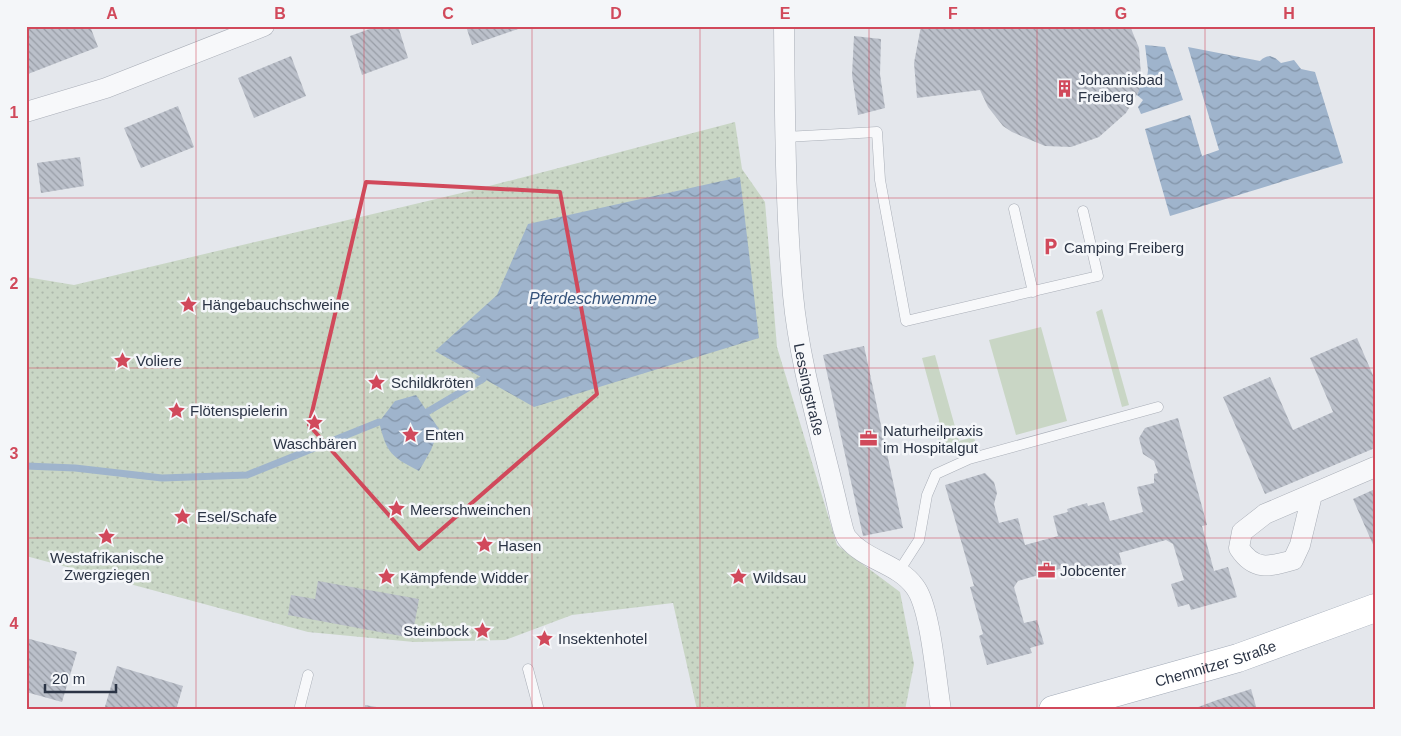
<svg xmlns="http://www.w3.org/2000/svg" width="1401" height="736" viewBox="0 0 1401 736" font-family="Arial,sans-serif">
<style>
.grass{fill:#c9d6c5}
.park{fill:url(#park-dots)}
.water{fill:url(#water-waves)}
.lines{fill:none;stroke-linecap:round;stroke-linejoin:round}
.stream{stroke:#9fb4cc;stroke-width:7}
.building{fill:url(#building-back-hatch)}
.service-casing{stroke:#a9aeb7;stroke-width:11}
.minor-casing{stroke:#a9aeb7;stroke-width:21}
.primary-casing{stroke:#a3abb8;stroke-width:29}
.service{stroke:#f7f8fa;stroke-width:10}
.minor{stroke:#f7f8fa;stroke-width:20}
.primary{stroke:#fff;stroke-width:28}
.marked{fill:none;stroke:#d1495b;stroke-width:4;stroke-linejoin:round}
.grid{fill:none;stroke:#d1495b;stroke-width:1;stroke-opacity:0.55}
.labels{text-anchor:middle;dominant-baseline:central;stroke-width:5;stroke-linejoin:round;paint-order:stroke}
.poi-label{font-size:15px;fill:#2b3445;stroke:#f4f6f9;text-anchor:start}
.street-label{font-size:15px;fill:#2b3445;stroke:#f4f6f9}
.water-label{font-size:16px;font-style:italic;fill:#34527a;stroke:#f4f6f9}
.neatline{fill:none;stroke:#d1495b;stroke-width:2}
.grid-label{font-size:16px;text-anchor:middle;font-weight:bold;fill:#d1495b}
</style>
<defs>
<pattern id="park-dots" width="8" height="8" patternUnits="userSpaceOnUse" patternTransform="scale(1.25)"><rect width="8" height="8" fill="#c9d6c5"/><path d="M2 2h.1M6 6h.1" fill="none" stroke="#adb8ab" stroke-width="1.8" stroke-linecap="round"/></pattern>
<pattern id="water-waves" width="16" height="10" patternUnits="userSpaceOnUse" patternTransform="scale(1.25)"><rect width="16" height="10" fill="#9fb4cc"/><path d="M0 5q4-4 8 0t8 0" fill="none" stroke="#8293a7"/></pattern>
<pattern id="building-back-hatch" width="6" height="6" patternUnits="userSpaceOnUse" patternTransform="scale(1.25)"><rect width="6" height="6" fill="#bbc0ca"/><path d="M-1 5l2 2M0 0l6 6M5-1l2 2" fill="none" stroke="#989da6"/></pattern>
</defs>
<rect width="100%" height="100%" fill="#e4e7ec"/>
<!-- grass -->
<path class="grass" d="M 1102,309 L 1129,405 L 1122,407 L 1096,312 Z
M 1041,327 L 1067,421 L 1016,435 L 989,340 Z
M 935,355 L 959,441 L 974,437 L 976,445 L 962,449 L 960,444 L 938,449 L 939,420 L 922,358 Z"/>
<!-- park -->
<path class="park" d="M 735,122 L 742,169 L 765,202 L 777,347 L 837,545 L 900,592 L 914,664 L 905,710 L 697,710 L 673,603 L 572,615 L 505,640 L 414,642 L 308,632 L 26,556 L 26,277 L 74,285 L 474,190 Z"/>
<!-- water -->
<path class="water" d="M 1145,45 L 1165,47 L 1183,100 L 1141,114 L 1138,107 L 1143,100 L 1137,95 L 1140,86 L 1146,87 L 1148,70 Z
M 1188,47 L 1260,61 C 1268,53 1274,56 1281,63 L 1294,60 L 1301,69 L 1315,72 L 1343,163 L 1170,216 L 1145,129 L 1190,115 L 1202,156 L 1219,150 Z
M 740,177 L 759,338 L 534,407 L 435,351 L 497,295 L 528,224 Z
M 416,395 L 439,429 L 431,450 L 419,471 C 390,456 387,453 379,422 L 395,401 Z"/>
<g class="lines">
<!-- stream -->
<path class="stream" d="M 427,412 L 483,379
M 26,466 L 75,468 L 162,478 L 247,475 L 379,422"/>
</g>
<!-- building -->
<path class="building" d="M 34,26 L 90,26 L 98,47 L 28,74 L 26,29 Z
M 378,26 L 398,26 L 408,58 L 362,75 L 350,36 Z
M 466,26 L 517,26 L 518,29 L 472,45 Z
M 921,26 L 1130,26 L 1139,48 L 1141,75 L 1139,91 L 1126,113 L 1099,137 L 1071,147 L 1045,146 L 1012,132 L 1003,126 L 988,107 L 980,90 L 917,98 L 914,63 Z
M 854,36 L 881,39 L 880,74 L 885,108 L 858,115 L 852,75 Z
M 291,56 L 306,96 L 254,118 L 238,78 Z
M 178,106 L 194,147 L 141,168 L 124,128 Z
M 80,157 L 84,186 L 41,193 L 37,163 Z
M 1357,338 L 1375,380 L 1375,448 L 1265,494 L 1223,397 L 1270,377 L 1293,430 L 1333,412 L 1310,358 Z
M 864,346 L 903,528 L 863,536 L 823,355 Z
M 1178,418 L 1207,525 L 1202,526 L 1214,571 L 1228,567 L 1237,597 L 1191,610 L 1189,604 L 1178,607 L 1171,584 L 1184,580 L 1173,544 L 1166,540 L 1119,553 L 1122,564 L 1071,579 L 1066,567 L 1018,581 L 1014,587 L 1024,623 L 1037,620 L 1044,644 L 1030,648 L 1032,653 L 987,665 L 979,636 L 983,634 L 970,587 L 974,586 L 945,485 L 985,473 L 994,482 L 997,493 L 994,504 L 999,523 L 1018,518 L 1025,545 L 1058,536 L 1053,516 L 1068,512 L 1067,509 L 1087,503 L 1088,506 L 1104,502 L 1110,521 L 1143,512 L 1137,487 L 1154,483 L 1154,474 L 1158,473 L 1154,461 L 1143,454 L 1139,438 L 1145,428 Z
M 1375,489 L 1375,549 L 1353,499 Z
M 318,581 L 419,599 L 412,638 L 288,615 L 291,595 L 315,599 Z
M 26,638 L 77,652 L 62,702 L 26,692 Z
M 117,666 L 183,686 L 176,710 L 104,710 Z
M 1251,689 L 1257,710 L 1190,710 L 1217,700 Z
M 365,705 L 388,709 L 388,710 L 365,710 Z"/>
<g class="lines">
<defs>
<path id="service" d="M 785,137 L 877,132 L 880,180 L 906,321 L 1098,276 L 1083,211
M 1014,209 L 1033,292
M 899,571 L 919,540 L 927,495 L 936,474 L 969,459 L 1158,407
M 528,669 L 539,710
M 299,710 L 308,675"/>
<g id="minor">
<path id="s1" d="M 784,26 C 785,115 785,206 793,295 C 800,370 824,444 840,517 C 842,523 843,533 847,538 C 865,561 898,563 915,587 C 931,608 936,681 941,710"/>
<path d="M 26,112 L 106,88 L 264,26"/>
<path d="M 1312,495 L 1300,545 L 1293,560 C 1269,567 1254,571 1239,548 L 1242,532 L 1265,514 L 1375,467"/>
</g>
<g id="primary">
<path id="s2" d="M 1053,710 L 1238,658 L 1375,608"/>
</g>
</defs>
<!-- service casing -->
<use href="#service" class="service-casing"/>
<!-- minor casing -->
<use href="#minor" class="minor-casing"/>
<!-- primary casing -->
<use href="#primary" class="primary-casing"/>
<!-- service -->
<use href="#service" class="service"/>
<!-- minor -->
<use href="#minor" class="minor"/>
<!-- primary -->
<use href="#primary" class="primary"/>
</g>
<!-- marked area -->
<path class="marked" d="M 366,182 L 560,192 L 597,394 L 419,549 L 309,425 Z"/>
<!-- grid -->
<path class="grid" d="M 196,26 L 196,710M 364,26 L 364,710M 532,26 L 532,710M 700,26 L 700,710M 869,26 L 869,710M 1037,26 L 1037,710M 1205,26 L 1205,710M 26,198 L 1375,198M 26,368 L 1375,368M 26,538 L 1375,538"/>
<!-- icons -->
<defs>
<symbol id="building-bare" viewBox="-9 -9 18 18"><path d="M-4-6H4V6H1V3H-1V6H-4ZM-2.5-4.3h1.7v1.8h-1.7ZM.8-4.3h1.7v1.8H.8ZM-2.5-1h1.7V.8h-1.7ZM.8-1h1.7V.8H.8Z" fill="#d1495b" stroke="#f4f6f9" stroke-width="2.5" paint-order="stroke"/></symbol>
<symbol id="parking-bare" viewBox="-9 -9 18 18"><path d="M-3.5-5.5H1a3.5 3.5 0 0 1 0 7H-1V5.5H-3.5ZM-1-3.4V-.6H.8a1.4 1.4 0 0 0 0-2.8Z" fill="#d1495b" stroke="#f4f6f9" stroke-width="2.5" paint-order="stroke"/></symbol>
<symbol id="sight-bare" viewBox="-9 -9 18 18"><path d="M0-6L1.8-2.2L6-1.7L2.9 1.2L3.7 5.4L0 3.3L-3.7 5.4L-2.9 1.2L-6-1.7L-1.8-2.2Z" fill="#d1495b" stroke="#f4f6f9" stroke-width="2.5" paint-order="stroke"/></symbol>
<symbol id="office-bare" viewBox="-9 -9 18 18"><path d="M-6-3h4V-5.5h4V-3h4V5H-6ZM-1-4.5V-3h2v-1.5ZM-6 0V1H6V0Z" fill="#d1495b" stroke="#f4f6f9" stroke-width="2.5" paint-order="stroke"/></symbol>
</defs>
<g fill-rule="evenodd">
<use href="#building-bare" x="1052" y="76" width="25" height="25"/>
<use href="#parking-bare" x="1038" y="234" width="25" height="25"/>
<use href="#sight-bare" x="176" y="292" width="25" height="25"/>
<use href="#sight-bare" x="110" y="348" width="25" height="25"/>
<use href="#sight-bare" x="364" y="370" width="25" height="25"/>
<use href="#sight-bare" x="164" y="398" width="25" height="25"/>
<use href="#sight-bare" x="302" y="410" width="25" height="25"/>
<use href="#sight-bare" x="398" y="422" width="25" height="25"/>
<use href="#office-bare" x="856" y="426" width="25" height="25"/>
<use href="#sight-bare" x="384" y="496" width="25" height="25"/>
<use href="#sight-bare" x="170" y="504" width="25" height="25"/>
<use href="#sight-bare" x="94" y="524" width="25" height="25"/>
<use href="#sight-bare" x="472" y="532" width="25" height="25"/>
<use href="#office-bare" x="1034" y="558" width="25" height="25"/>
<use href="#sight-bare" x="374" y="564" width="25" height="25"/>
<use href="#sight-bare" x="726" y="564" width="25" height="25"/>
<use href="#sight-bare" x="470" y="618" width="25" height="25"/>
<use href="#sight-bare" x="532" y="626" width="25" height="25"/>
</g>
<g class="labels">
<!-- poi labels -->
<g class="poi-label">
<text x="1078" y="79">Johannisbad<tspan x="1078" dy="17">Freiberg</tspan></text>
<text x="1064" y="247">Camping Freiberg</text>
<text x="202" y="304">Hängebauchschweine</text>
<text x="136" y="360">Voliere</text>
<text x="391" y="382">Schildkröten</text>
<text x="190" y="410">Flötenspielerin</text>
<text x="883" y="430">Naturheilpraxis<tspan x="883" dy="17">im Hospitalgut</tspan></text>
<text x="425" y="434">Enten</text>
<text x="315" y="443" text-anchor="middle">Waschbären</text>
<text x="410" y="509">Meerschweinchen</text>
<text x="197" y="516">Esel/Schafe</text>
<text x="498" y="545">Hasen</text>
<text x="107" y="557" text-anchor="middle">Westafrikanische<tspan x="107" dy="17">Zwergziegen</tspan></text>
<text x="1060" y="570">Jobcenter</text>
<text x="400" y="577">Kämpfende Widder</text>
<text x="753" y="577">Wildsau</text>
<text x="469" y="630" text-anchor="end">Steinbock</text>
<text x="558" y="638">Insektenhotel</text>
</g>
<!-- street labels -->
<g class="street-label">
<text stroke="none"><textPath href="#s1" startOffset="365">Lessingstraße</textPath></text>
<text stroke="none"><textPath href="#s2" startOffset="169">Chemnitzer Straße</textPath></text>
</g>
<!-- water labels -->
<g class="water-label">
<text x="593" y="298">Pferdeschwemme</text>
</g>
</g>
<!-- border -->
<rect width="1401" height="736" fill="none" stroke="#f4f6f9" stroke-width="55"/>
<!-- scale -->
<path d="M45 684v8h71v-8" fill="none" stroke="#2b3445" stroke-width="2.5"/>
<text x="52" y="684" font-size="15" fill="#2b3445" stroke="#f4f6f9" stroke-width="4" paint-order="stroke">20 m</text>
<rect x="28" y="28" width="1346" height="680" class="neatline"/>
<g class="grid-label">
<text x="112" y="19">A</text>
<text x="280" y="19">B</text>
<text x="448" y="19">C</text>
<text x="616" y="19">D</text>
<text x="785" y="19">E</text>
<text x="953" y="19">F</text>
<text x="1121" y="19">G</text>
<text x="1289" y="19">H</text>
<text x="14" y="118">1</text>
<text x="14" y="289">2</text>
<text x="14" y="459">3</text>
<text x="14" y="629">4</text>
</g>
</svg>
